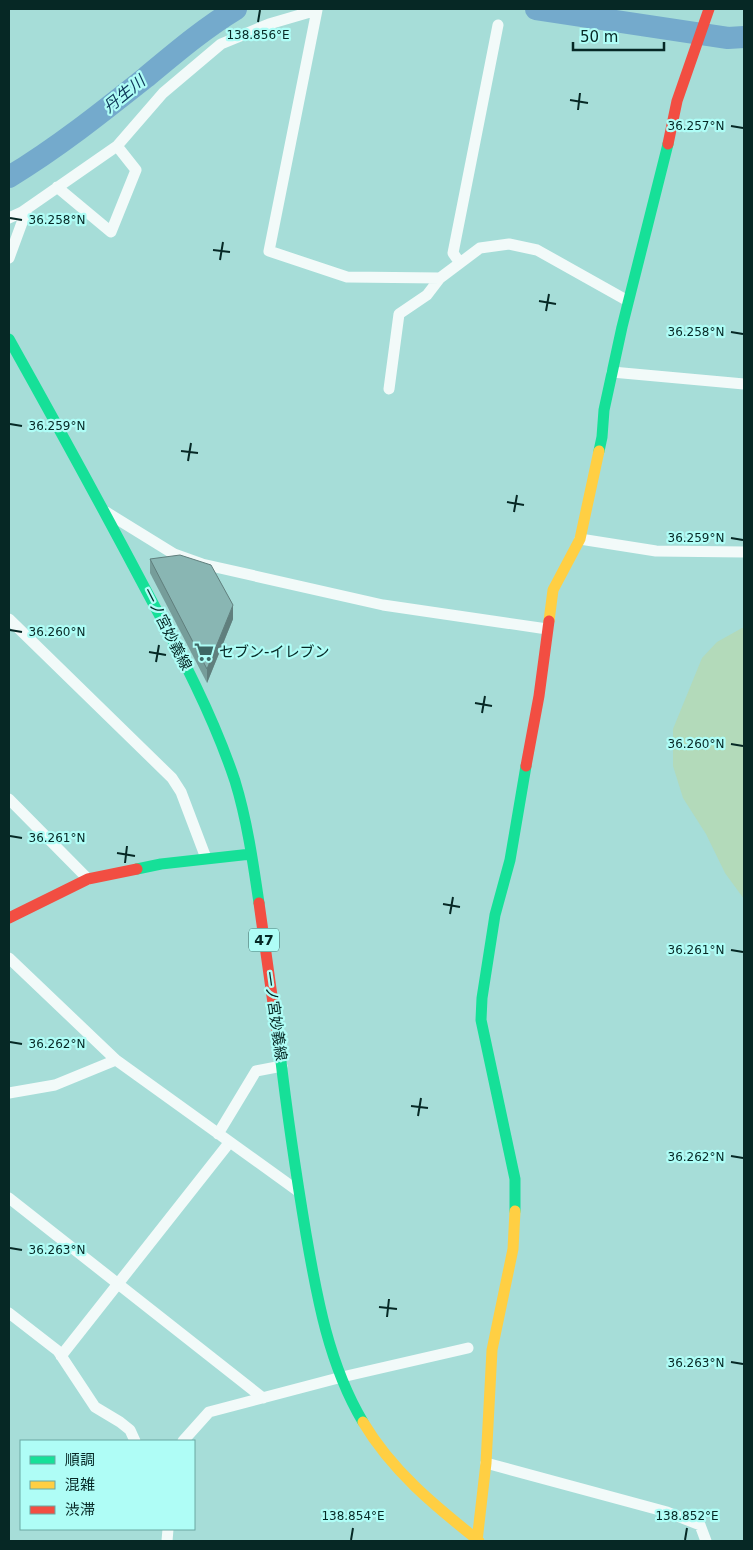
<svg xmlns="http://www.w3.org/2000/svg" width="753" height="1550" viewBox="0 0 753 1550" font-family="'DejaVu Sans','Noto Sans JP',sans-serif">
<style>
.green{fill:#b3daba}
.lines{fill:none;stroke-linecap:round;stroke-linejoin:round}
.river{stroke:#74aacc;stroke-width:22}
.street{stroke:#f2faf9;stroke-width:11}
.fast{stroke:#16e098;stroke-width:11}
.slow{stroke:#ffcf43;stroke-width:11}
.jam{stroke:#f24e42;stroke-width:11}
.wall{fill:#769d9a}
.shaded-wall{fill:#607f7d}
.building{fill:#89b6b3;stroke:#607f7d}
.ticks{fill:none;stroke:#062825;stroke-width:2}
.labels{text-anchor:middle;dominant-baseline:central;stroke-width:4.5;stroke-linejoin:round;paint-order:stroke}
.shield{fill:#affdf6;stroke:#396864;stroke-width:1}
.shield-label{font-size:14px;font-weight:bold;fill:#062825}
.street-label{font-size:15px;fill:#062825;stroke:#affdf6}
.poi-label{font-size:15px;fill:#062825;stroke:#affdf6;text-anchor:start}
.water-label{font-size:16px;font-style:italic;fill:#0d3658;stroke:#affdf6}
.ticks-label{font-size:12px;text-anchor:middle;fill:#062825;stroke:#affdf6;stroke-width:4.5;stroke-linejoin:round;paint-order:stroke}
</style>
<rect width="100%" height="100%" fill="#a6ddd8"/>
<!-- green -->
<path class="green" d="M 742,628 L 744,628 L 744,899 L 725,873 L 706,834 L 683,798 L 673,766 L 673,729 L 702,658 L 717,642 Z"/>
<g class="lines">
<!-- river -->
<path class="river" d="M 536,9 L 728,38 L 744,37
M 9,177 C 57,148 101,113 145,78 C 174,54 203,29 236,9"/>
<!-- street -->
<path class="street" d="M 57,187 L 111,232 L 136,170 L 117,146
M 9,218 L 22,212 L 117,146 L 163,93 L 221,44 L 269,24 L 317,10 L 269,251 L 347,277 L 440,278
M 9,258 L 27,209
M 460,263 L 453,253 L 498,25
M 612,372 L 744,384
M 389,389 L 399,314 L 427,295 L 440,278 L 480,248 L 509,244 L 537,250 L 628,301
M 106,512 L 174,554 L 202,564 L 383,605 L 547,629
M 580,539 L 656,551 L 744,552
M 9,619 L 172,778 L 181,792 L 206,858
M 9,799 L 88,879
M 9,958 L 116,1060 L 298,1191
M 9,1093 L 55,1085 L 116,1060
M 218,1134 L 256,1071 L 282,1066
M 9,1198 L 263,1398
M 9,1313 L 58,1351 L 95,1407 L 120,1422 L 130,1430 L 135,1441
M 61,1356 L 229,1143
M 183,1441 L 209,1412 L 342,1377 L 468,1348
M 486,1463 L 667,1512 L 700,1525 L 706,1541
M 167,1541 L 168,1529"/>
<!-- fast -->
<path class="fast" d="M 9,339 C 56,423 102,507 147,592 C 180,653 213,715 235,781 C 247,820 253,862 259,903
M 599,451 L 602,437 L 604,410 L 622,327 L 668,144
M 137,869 L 161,864 L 251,854
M 280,1053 C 287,1113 296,1174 306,1234 C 317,1298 329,1365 363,1422
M 515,1211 L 515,1179 L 481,1020 L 482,998 L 495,915 L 510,860 L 526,766"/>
<!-- slow -->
<path class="slow" d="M 549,621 L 553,590 L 580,539 L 599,451
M 363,1422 C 392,1471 435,1506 479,1541
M 477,1541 L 486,1463 L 492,1350 L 513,1249 L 515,1211"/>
<!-- jam -->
<path class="jam" d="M 668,144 L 677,101 L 709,9
M 526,766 L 539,696 L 549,621
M 259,903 L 280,1053
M 9,918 L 88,879 L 137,869"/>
</g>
<!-- wall -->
<path class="wall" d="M 150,559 L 233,619 L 207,683 L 150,573 Z"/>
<!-- shaded-wall -->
<path class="shaded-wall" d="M 233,605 L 233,619 L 207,683 L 207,669 Z"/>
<!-- building -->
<path class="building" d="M 180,555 L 211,565 L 233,605 L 207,669 L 150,559 Z"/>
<!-- ticks -->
<path class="ticks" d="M 258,22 L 260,10M 570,100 L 588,103M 578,110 L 580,93M 731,126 L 743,128M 10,218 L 22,220M 213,250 L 230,252M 220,260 L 223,242M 539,301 L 556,304M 546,311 L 549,294M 731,332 L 743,334M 10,424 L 22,426M 181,451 L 198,453M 188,461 L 191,443M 507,502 L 524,505M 514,512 L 517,495M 731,538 L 743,540M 10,630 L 22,632M 149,652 L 166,655M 156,662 L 159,645M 475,703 L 492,706M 482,713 L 485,696M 731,744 L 743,746M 10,836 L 22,838M 117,853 L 135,856M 125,863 L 127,846M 443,904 L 460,907M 450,914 L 453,897M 731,950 L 743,952M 10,1042 L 22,1044M 411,1106 L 428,1108M 418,1116 L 421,1098M 731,1156 L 743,1158M 10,1248 L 22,1250M 379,1307 L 397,1309M 387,1317 L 389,1299M 731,1362 L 743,1364M 351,1540 L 353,1528M 685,1540 L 687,1528"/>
<!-- icons -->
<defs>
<symbol id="supermarket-bare" viewBox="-9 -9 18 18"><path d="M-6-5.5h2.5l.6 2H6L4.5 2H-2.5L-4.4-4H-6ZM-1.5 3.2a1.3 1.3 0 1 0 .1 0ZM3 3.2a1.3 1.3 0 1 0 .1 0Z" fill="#3e6764" stroke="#affdf6" stroke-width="2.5" paint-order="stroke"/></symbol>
</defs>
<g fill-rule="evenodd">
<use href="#supermarket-bare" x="190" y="638" width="28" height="28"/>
</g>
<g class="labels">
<!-- shield labels -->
<rect class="shield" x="249" y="928.5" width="30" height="23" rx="4"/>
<g class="shield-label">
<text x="264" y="940">47</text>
</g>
<!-- street labels -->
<g class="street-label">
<text transform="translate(167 629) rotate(63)">一ノ宮妙義線</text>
<text transform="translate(275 1016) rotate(82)">一ノ宮妙義線</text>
</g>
<!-- poi labels -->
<g class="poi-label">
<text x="219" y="652">セブン-イレブン</text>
</g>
<!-- water labels -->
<g class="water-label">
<text transform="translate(124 94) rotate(-39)">丹生川</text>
</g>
</g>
<g class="ticks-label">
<text x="258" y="39">138.856°E</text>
<text x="696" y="130">36.257°N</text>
<text x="57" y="224">36.258°N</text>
<text x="696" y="336">36.258°N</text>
<text x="57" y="430">36.259°N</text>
<text x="696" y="542">36.259°N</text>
<text x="57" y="636">36.260°N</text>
<text x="696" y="748">36.260°N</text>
<text x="57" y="842">36.261°N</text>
<text x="696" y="954">36.261°N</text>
<text x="57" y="1048">36.262°N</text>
<text x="696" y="1161">36.262°N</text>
<text x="57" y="1254">36.263°N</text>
<text x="696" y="1367">36.263°N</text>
<text x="353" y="1520">138.854°E</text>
<text x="687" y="1520">138.852°E</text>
</g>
<!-- border -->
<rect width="753" height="1550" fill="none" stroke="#062825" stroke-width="20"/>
<!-- legend -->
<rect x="20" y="1440" width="175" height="90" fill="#affdf6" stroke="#6ba8a2"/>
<rect x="30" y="1456" width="25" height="8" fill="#16e098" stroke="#6ba8a2"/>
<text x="65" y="1465" font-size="15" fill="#062825">順調</text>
<rect x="30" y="1481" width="25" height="8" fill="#ffcf43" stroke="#6ba8a2"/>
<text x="65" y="1490" font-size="15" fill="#062825">混雑</text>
<rect x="30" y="1506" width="25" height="8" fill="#f24e42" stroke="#6ba8a2"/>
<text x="65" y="1515" font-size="15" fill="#062825">渋滞</text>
<!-- scale -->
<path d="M573 42v8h91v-8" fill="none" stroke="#062825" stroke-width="2.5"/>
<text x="580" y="42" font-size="15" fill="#062825" stroke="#affdf6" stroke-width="4" paint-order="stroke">50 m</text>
</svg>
